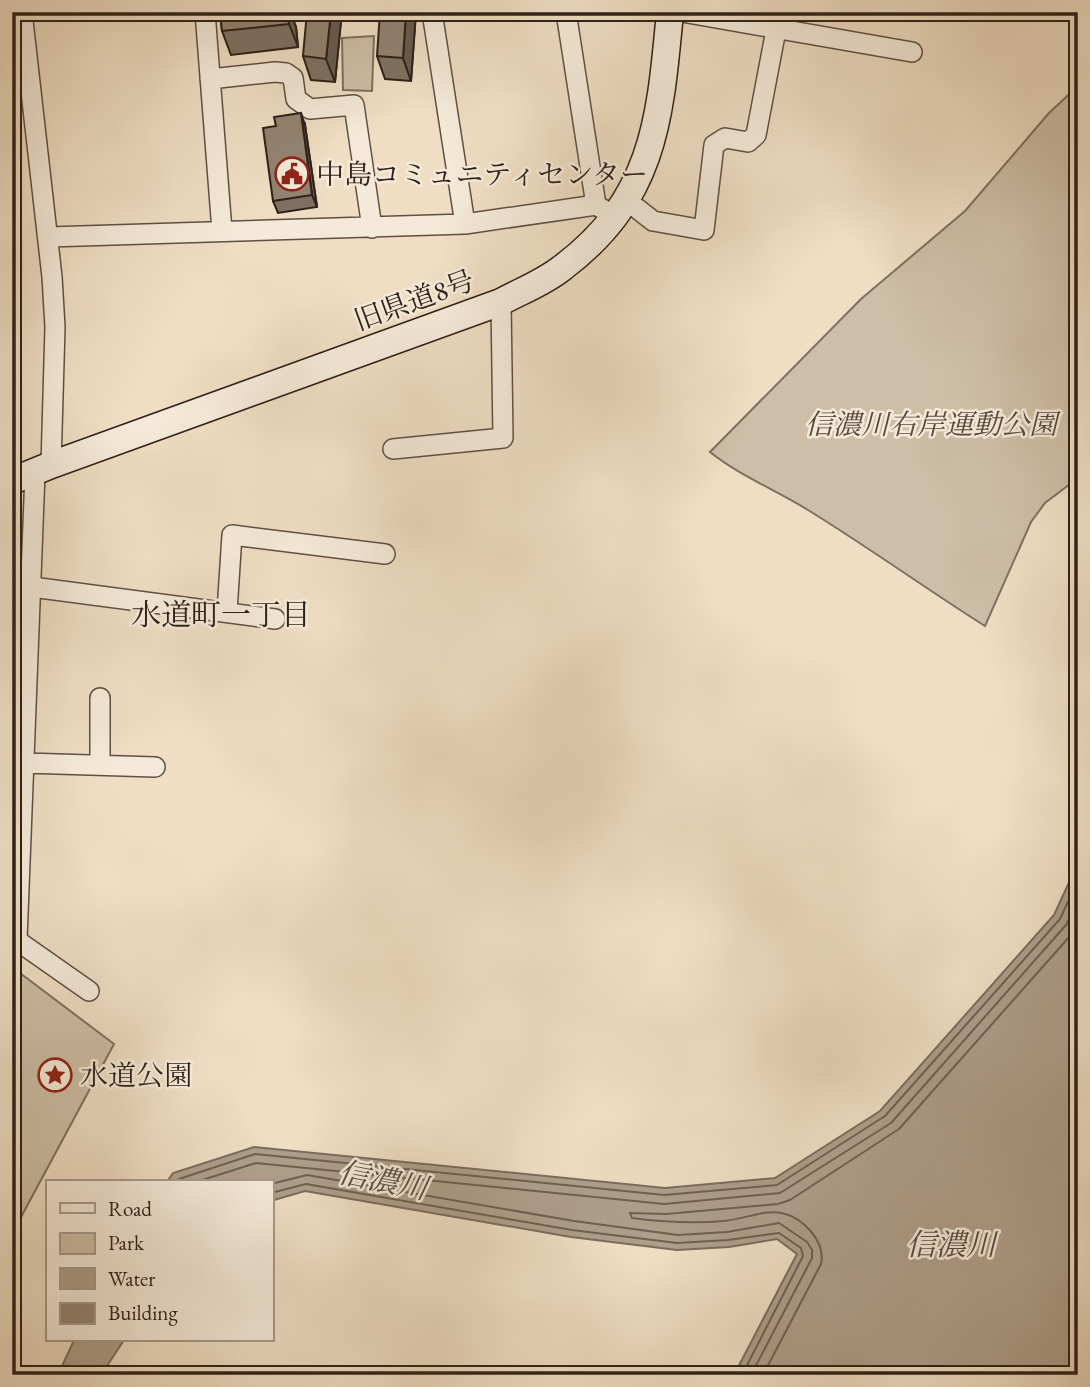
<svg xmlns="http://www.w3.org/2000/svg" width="1090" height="1387" viewBox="0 0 1090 1387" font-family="'EB Garamond','Noto Serif JP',serif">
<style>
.green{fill:#cebea7;stroke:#7e7060;stroke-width:2}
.water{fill:#ae9e8a;stroke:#7b6c5d;stroke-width:2}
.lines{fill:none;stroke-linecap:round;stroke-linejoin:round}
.shore{stroke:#6e6052;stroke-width:2}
.street-casing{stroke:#5f5044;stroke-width:22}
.secondary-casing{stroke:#2f2119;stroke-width:29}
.street{stroke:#f5ead9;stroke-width:19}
.secondary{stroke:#f5ead9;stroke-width:26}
.wall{fill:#7e7162;stroke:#2f2119;stroke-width:2}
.shaded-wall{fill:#675c50;stroke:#2f2119;stroke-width:2}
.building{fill:#938372;stroke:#2f2119;stroke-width:2}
.labels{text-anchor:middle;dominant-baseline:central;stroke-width:5;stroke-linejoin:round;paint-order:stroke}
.poi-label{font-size:28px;fill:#2f2119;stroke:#f5ead9;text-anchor:start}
.street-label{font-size:28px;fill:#2f2119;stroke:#f5ead9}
.park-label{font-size:28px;font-style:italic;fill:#57483c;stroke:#f5ead9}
.neighbourhood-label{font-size:30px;fill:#2f2119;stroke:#f5ead9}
.water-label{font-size:30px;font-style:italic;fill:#5b4d41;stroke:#f5ead9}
</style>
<rect width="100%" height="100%" fill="#efdec4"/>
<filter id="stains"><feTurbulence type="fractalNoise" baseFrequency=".00286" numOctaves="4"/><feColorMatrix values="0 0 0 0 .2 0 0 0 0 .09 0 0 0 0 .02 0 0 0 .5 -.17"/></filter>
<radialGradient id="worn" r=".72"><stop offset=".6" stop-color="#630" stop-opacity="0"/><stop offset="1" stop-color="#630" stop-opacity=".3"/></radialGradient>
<!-- green -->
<path class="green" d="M 374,36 L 372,91 L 343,90 L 342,38 Z
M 1078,86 L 1078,478 L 1045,503 L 1031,522 L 985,626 C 925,588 868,547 808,510 C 776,490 740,476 710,452 L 861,299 L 965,211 L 1049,113 Z
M 12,237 L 18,273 L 17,369 L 12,370 Z
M 12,967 L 114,1044 L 12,1234 Z"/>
<!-- water -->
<path class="water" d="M 1078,863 L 1078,1375 L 734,1375 L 797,1254 L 777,1239 L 729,1247 L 677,1250 L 571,1237 L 305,1191 L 271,1201 L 271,1182 L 167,1182 L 173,1173 L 254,1147 L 665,1188 L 775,1178 L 880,1111 L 1054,915 Z
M 74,1340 L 124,1340 L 101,1375 L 58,1375 Z"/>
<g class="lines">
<!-- shore -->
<path class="shore" d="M 175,1182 L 179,1179 L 255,1154 L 664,1195 L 777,1185 L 885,1116 L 1060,919 L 1078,880
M 196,1182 L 256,1163 L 664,1204 L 780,1193 L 891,1123 L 1066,925 L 1078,901
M 271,1184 L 307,1175 L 574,1221 L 678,1235 L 727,1232 L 779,1223 L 807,1242 L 812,1250 L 812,1258 L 751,1375
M 271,1193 L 306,1184 L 572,1230 L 677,1243 L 728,1240 L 779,1233 L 801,1248 L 803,1256 L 742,1375
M 763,1375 L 821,1264 C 826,1241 803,1218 782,1213 C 764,1209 742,1220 723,1221 C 692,1224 663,1222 632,1218 L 630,1213 L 666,1214 L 778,1204 L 790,1200 L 899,1129 L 1078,927"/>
<defs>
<path id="street" d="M 22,12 L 52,277 L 55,327 L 51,465
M 205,12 L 222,231
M 432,12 L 465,224
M 566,12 L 596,205
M 682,12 L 912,52
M 210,79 L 275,72 L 286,73 L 293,78 L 296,99 L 310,109 L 354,105 L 372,228
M 625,199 L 653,221 L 704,230 L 714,145 L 725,138 L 748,142 L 756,135 L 776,30
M 49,237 L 465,224 L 596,205 L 614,216
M 393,449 L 503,438 L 501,302
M 12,605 L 20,595 L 32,587 L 275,619
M 227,611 L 232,535 L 385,554
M 25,763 L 155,767
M 100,764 L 100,698
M 12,937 L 89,991
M 17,940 L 35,473"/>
<path id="secondary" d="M 12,481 L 51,465 L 501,302 C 521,291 543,283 562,268 C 655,198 660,119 670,12"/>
</defs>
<!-- street casing -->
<use href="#street" class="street-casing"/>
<!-- secondary casing -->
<use href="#secondary" class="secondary-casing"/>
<!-- street -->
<use href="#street" class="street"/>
<!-- secondary -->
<use href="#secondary" class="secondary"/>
</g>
<!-- wall -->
<path class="wall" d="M 220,12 L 290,12 L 296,27 L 298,47 L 231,55 L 222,31 Z
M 416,12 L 411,81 L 385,79 L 377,56 Z
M 341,21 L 335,82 L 311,80 L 303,56 Z
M 305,125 L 317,207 L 278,213 L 273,201 Z
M 12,399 L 21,446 L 12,447 Z"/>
<!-- shaded-wall -->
<path class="shaded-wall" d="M 288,12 L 290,12 L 296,27 L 298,47 L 289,24 Z
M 331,12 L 337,12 L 341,21 L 335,82 L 326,59 Z
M 406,12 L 416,12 L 411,81 L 403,58 Z
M 301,113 L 305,125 L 317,207 L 312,195 Z
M 12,399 L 21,446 L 17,433 L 12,410 Z"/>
<!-- building -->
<path class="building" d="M 220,12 L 288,12 L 289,24 L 222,31 Z
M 307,12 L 331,12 L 326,59 L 303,56 Z
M 380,12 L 406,12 L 403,58 L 377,56 Z
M 301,113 L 312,195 L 273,201 L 263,128 L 276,126 L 274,117 Z
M 12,410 L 17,433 L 12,434 Z"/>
<!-- icons -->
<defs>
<symbol id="civic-ring" viewBox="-11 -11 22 22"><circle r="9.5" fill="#f5ead9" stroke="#8f2418" stroke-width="1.5"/><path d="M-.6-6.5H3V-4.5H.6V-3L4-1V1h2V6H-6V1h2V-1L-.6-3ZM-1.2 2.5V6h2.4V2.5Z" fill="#8f2418"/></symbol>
<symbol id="sight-ring" viewBox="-11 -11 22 22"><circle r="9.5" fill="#f5ead9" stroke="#8f2418" stroke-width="1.5"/><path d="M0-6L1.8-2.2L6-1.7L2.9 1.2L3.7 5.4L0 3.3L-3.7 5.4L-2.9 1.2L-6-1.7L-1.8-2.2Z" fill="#8f2418"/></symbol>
</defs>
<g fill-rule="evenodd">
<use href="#civic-ring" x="273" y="155" width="38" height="38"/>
<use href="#sight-ring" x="36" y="1056" width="38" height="38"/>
</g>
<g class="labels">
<!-- poi labels -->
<g class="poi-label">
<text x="316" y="174">中島コミュニティセンター</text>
<text x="80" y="1075">水道公園</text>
</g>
<!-- street labels -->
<g class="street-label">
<text transform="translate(414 300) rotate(-20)">旧県道8号</text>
</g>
<!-- park labels -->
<g class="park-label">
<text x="931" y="424">信濃川右岸運動公園</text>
</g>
<!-- neighbourhood labels -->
<g class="neighbourhood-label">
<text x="221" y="614">水道町一丁目</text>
</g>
<!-- water labels -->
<g class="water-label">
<text transform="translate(383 1180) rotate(11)">信濃川</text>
<text x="951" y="1244">信濃川</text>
</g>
</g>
<!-- margin -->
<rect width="1090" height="1387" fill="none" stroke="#efdec4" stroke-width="42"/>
<rect x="14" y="14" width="1062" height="1359" fill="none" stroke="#2f2119" stroke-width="3.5"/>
<rect x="21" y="21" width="1048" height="1345" fill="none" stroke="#2f2119" stroke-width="2"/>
<!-- legend -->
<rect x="46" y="1180" width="228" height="161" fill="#f5ead9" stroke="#a69a8c" stroke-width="2"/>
<rect x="60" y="1203" width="35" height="10" fill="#f5ead9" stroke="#a69a8c" stroke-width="2"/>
<text x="108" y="1216" font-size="21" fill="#2f2119">Road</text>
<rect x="60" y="1233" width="35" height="21" fill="#cebea7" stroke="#a69a8c" stroke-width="2"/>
<text x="108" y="1250" font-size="21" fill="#2f2119">Park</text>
<rect x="60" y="1268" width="35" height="21" fill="#ae9e8a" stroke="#a69a8c" stroke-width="2"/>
<text x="108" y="1286" font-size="21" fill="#2f2119">Water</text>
<rect x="60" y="1303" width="35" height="21" fill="#938372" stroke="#a69a8c" stroke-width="2"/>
<text x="108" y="1320" font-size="21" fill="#2f2119">Building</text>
<rect width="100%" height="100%" filter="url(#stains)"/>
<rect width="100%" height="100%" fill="url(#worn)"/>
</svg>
